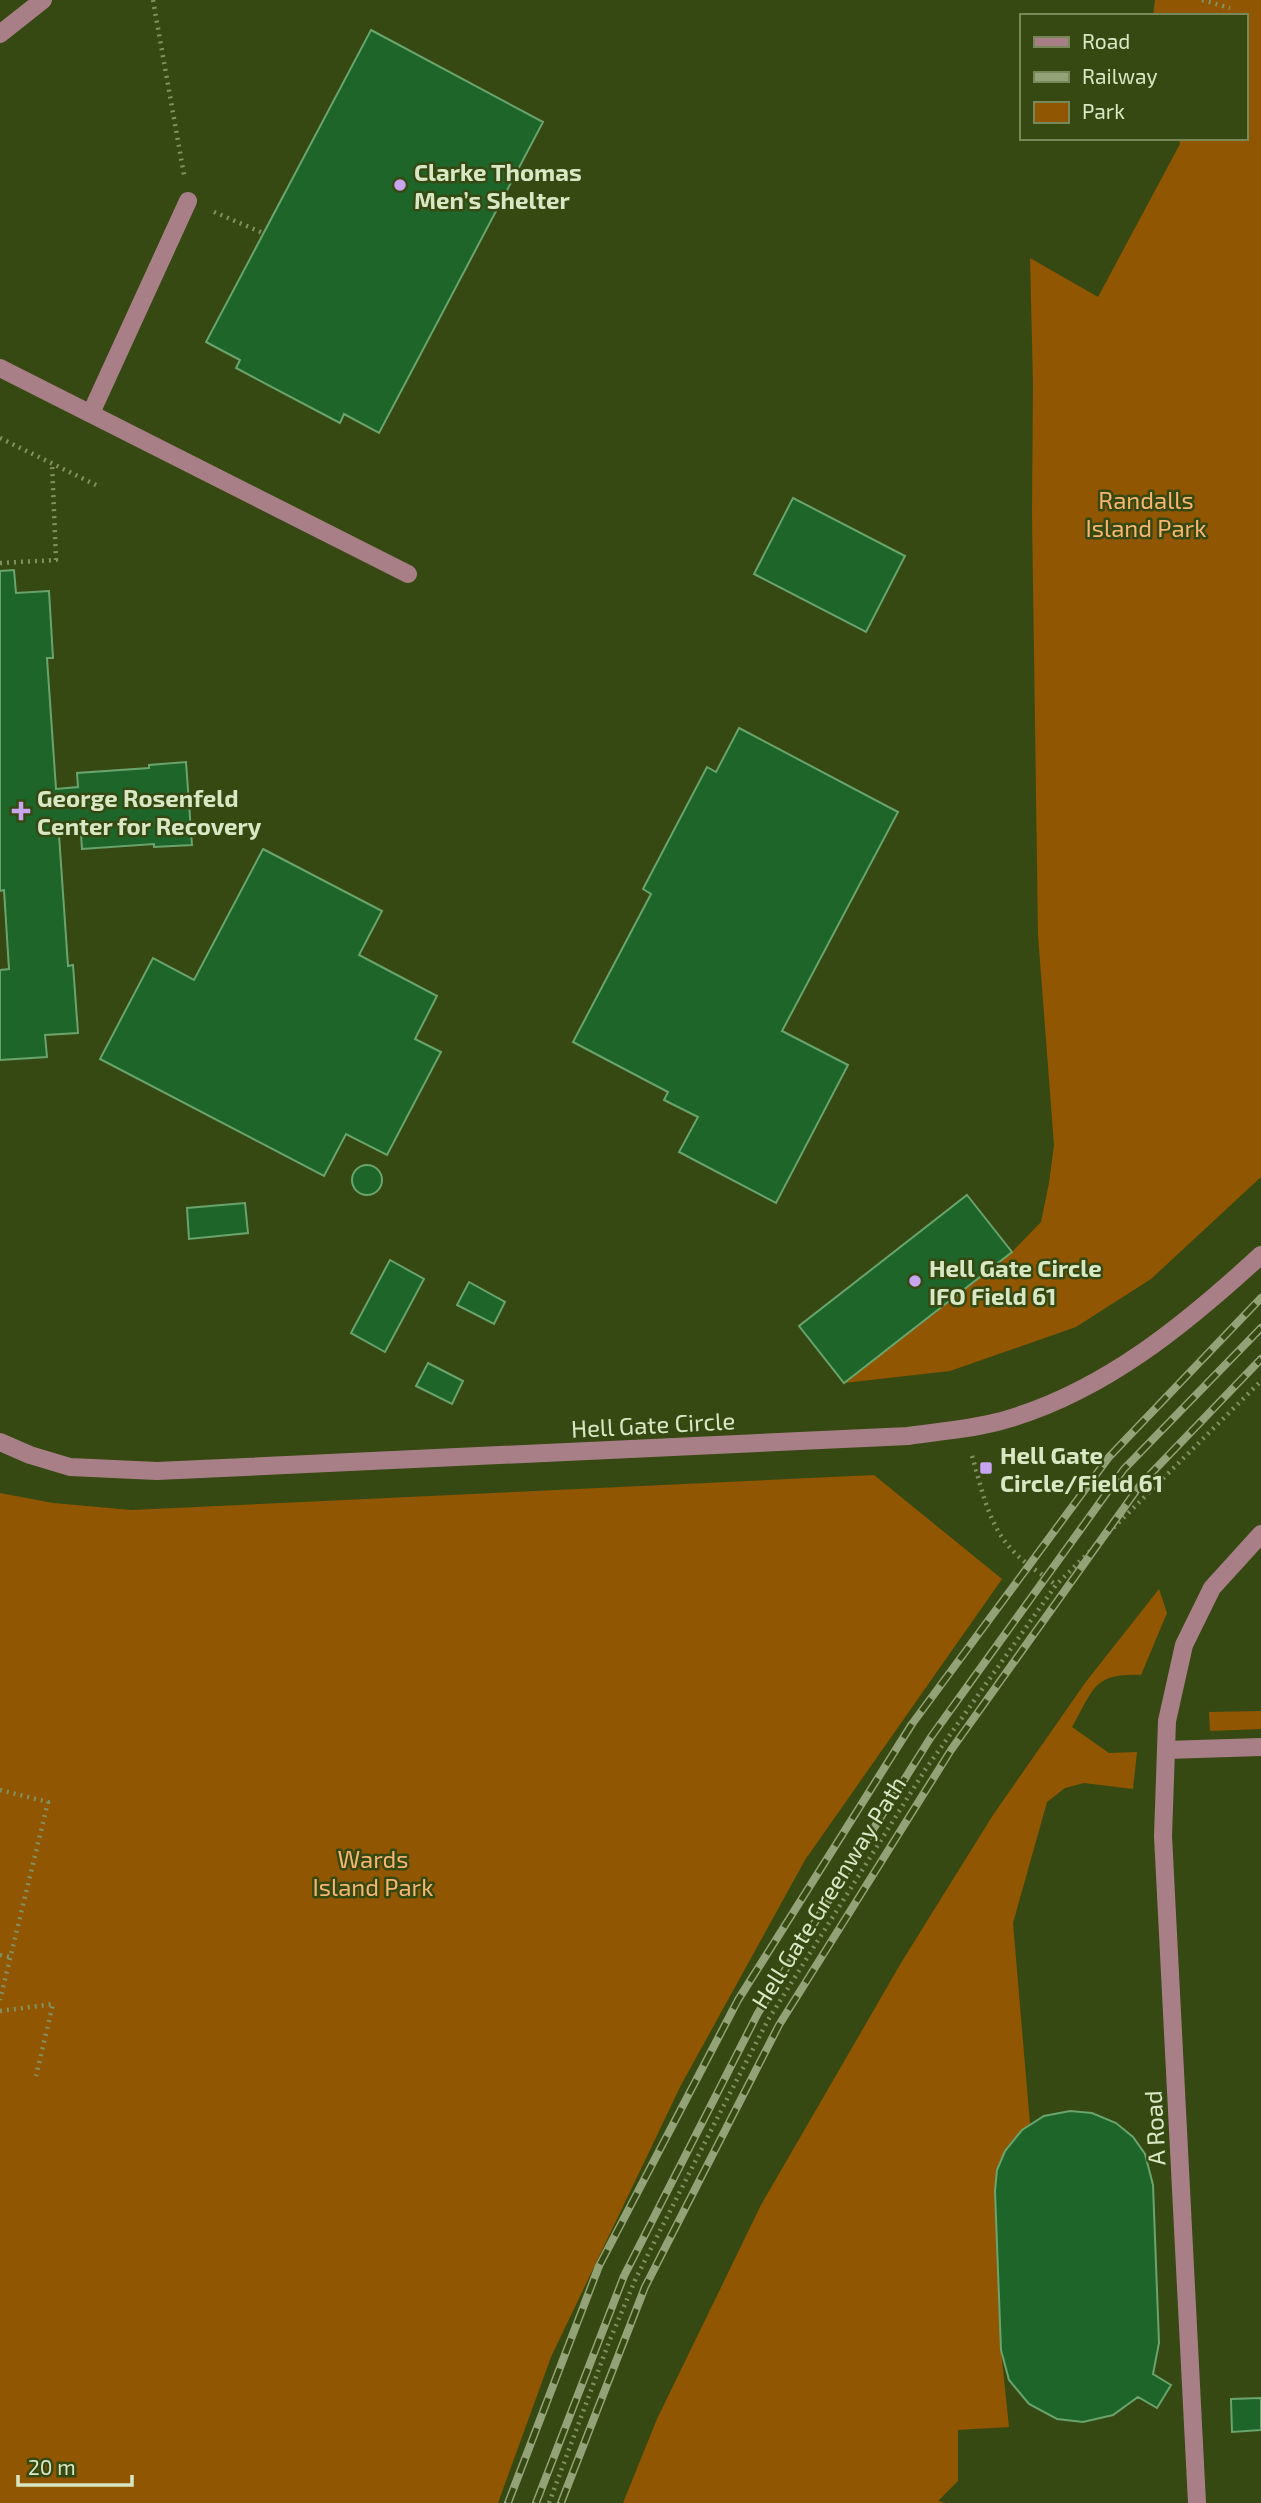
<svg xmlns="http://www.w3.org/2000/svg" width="1261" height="2503" viewBox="0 0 1261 2503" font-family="'Exo 2',sans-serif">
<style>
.green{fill:#915601}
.building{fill:#1e6529;stroke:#69a46d;stroke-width:2}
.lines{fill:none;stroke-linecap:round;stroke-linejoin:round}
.path{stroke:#819163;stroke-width:4.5;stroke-dasharray:2 5;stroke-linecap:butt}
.minor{stroke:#a97f87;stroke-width:18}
.rail-casing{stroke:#93a377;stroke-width:8}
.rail{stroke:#374912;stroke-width:5;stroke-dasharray:16;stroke-linecap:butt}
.poi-dot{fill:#c8a5ef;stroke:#374912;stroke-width:2.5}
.labels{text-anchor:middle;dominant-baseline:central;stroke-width:5;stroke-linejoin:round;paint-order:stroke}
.poi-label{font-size:24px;font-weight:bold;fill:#d9e8c4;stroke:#374912;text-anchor:start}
.park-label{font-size:24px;fill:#f9b570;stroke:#374912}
.street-label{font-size:24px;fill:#d9e8c4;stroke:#374912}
</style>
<rect width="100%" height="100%" fill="#374912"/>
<!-- green -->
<path class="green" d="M 1155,0 L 1261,0 L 1261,1177 L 1151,1279 L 1076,1327 L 950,1371 L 844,1383 L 1012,1252 L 1041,1222 L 1049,1183 L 1054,1145 L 1038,935 L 1032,514 L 1033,384 L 1030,258 L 1098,297 L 1180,144 L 1179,138 L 1245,138 L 1245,16 L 1153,16 Z
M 874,1475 L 1002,1579 L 805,1860 L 681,2085 L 551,2357 L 498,2503 L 0,2503 L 0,1493 L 53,1503 L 132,1510 Z
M 1159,1589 L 1167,1613 L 1141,1675 C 1093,1673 1094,1689 1072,1727 L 1109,1753 L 1137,1752 L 1133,1789 L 1084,1783 L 1065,1788 L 1047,1802 L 1013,1923 L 1030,2124 L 1014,2138 L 1005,2151 L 995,2181 L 1001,2350 L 1009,2427 L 958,2430 L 958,2481 L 938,2501 L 946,2503 L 623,2503 L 657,2419 L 761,2205 L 901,1963 L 993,1815 L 1085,1683 Z
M 1261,1711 L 1261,1729 L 1210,1731 L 1209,1712 Z"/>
<!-- building -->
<path class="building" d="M 371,30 L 543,122 L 379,433 L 344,414 L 340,423 L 236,368 L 240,360 L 206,342 Z
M 793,498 L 905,556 L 866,632 L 754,574 Z
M 14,570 L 16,593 L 49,591 L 53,658 L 47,658 L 56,789 L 78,787 L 77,773 L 149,768 L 149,765 L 186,762 L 192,845 L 154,847 L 154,844 L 82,849 L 81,834 L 59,835 L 68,966 L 73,965 L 78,1033 L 45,1035 L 47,1057 L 0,1060 L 0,970 L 9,969 L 4,890 L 0,891 L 0,571 Z
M 739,728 L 898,812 L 782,1031 L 848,1065 L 776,1203 L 679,1152 L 698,1117 L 664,1100 L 668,1092 L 573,1042 L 651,894 L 643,889 L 707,767 L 716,772 Z
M 263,849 L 382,911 L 359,955 L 437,996 L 415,1039 L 441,1052 L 387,1155 L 346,1134 L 324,1176 L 100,1059 L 153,958 L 194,980 Z
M352 1180a15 15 0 1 1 30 0a15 15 0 1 1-30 0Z
M 967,1195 L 1012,1252 L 844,1383 L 799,1326 Z
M 245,1203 L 248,1233 L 189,1239 L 187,1208 Z
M 390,1260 L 424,1279 L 385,1352 L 351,1333 Z
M 469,1282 L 505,1302 L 494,1324 L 457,1305 Z
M 428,1363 L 463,1381 L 452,1404 L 416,1386 Z
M 1070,2111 L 1092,2113 L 1116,2123 L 1133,2137 L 1145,2154 L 1153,2185 L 1159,2343 L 1153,2374 L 1171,2385 L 1157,2408 L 1138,2397 L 1113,2415 L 1083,2422 L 1057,2419 L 1029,2404 L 1009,2380 L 1001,2350 L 995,2191 L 997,2170 L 1005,2151 L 1022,2130 L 1044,2116 Z
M 1261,2398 L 1261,2430 L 1232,2432 L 1231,2399 Z"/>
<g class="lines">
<!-- path -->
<path class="path" d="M 153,0 L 184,175
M 1202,0 L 1230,8
M 214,212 L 263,233
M 0,438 L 98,486
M 0,563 L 56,560 L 52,463
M 972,1456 C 982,1489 988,1525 1013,1551 C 1025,1564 1042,1574 1056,1585
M 0,1790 L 48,1802 L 0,2000
M 0,1955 L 10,1957
M 0,2011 L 53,2004 L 36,2076
M 549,2503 L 609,2342 L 636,2278 L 727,2099 L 768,2020 L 925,1770 L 1056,1585 L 1261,1381"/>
<!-- minor -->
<path class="minor" d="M 0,34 L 43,0
M 0,368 L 408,574
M 91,413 L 188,201
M 0,1442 L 30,1455 L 70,1467 L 157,1471 L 908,1436 C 940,1431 976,1429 1008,1419 C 1106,1390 1187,1323 1261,1255
M 1166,1750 L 1261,1747
M 1197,2503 L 1163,1836 L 1167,1721 L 1184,1645 L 1212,1588 L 1261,1534"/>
<defs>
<path id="rail" d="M 508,2503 L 599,2266 L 738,2000 L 912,1724 L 1109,1457 L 1261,1298
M 536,2503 L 624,2276 L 758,2013 L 931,1737 L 1124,1469 L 1261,1328
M 561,2503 L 645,2287 L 779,2025 L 951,1750 L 1141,1484 L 1261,1359"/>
</defs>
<!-- rail casing -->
<use href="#rail" class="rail-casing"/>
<!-- rail -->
<use href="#rail" class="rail"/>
</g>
<!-- markers -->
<g class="poi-dot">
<circle cx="400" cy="185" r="7"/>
<path d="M17.5 800.5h7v7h7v7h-7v7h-7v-7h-7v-7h7z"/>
<circle cx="915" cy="1281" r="7"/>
<rect x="979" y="1461" width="14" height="14" rx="3.5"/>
</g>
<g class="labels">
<!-- poi labels -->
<g class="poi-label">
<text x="414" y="171">Clarke Thomas<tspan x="414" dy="28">Men’s Shelter</tspan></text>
<text x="37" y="797">George Rosenfeld<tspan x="37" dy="28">Center for Recovery</tspan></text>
<text x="929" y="1267">Hell Gate Circle<tspan x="929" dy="28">IFO Field 61</tspan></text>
<text x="1000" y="1454">Hell Gate<tspan x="1000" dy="28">Circle/Field 61</tspan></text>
</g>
<!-- park labels -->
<g class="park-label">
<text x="1146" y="499">Randalls<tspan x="1146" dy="28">Island Park</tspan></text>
<text x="373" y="1858">Wards<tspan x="373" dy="28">Island Park</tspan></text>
</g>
<!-- street labels -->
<g class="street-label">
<text transform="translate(653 1424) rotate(-3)">Hell Gate Circle</text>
<text transform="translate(828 1892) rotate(-58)">Hell Gate Greenway Path</text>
<text transform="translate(1154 2128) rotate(-93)">A Road</text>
</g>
</g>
<!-- legend -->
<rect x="1020" y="14" width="228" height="126" fill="#374912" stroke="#788959" stroke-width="2"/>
<rect x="1034" y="37" width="35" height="10" fill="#a97f87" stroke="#788959" stroke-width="2"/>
<text x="1082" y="49" font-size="21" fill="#d9e8c4">Road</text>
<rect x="1034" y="72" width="35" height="10" fill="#93a377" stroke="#788959" stroke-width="2"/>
<text x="1082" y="84" font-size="21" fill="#d9e8c4">Railway</text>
<rect x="1034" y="102" width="35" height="21" fill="#915601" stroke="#788959" stroke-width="2"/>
<text x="1082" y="119" font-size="21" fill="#d9e8c4">Park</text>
<!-- scale -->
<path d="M18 2475v10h114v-10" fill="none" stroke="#d9e8c4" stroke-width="3.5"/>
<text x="28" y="2475" font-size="21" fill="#d9e8c4" stroke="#374912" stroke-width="5" paint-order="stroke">20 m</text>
</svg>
